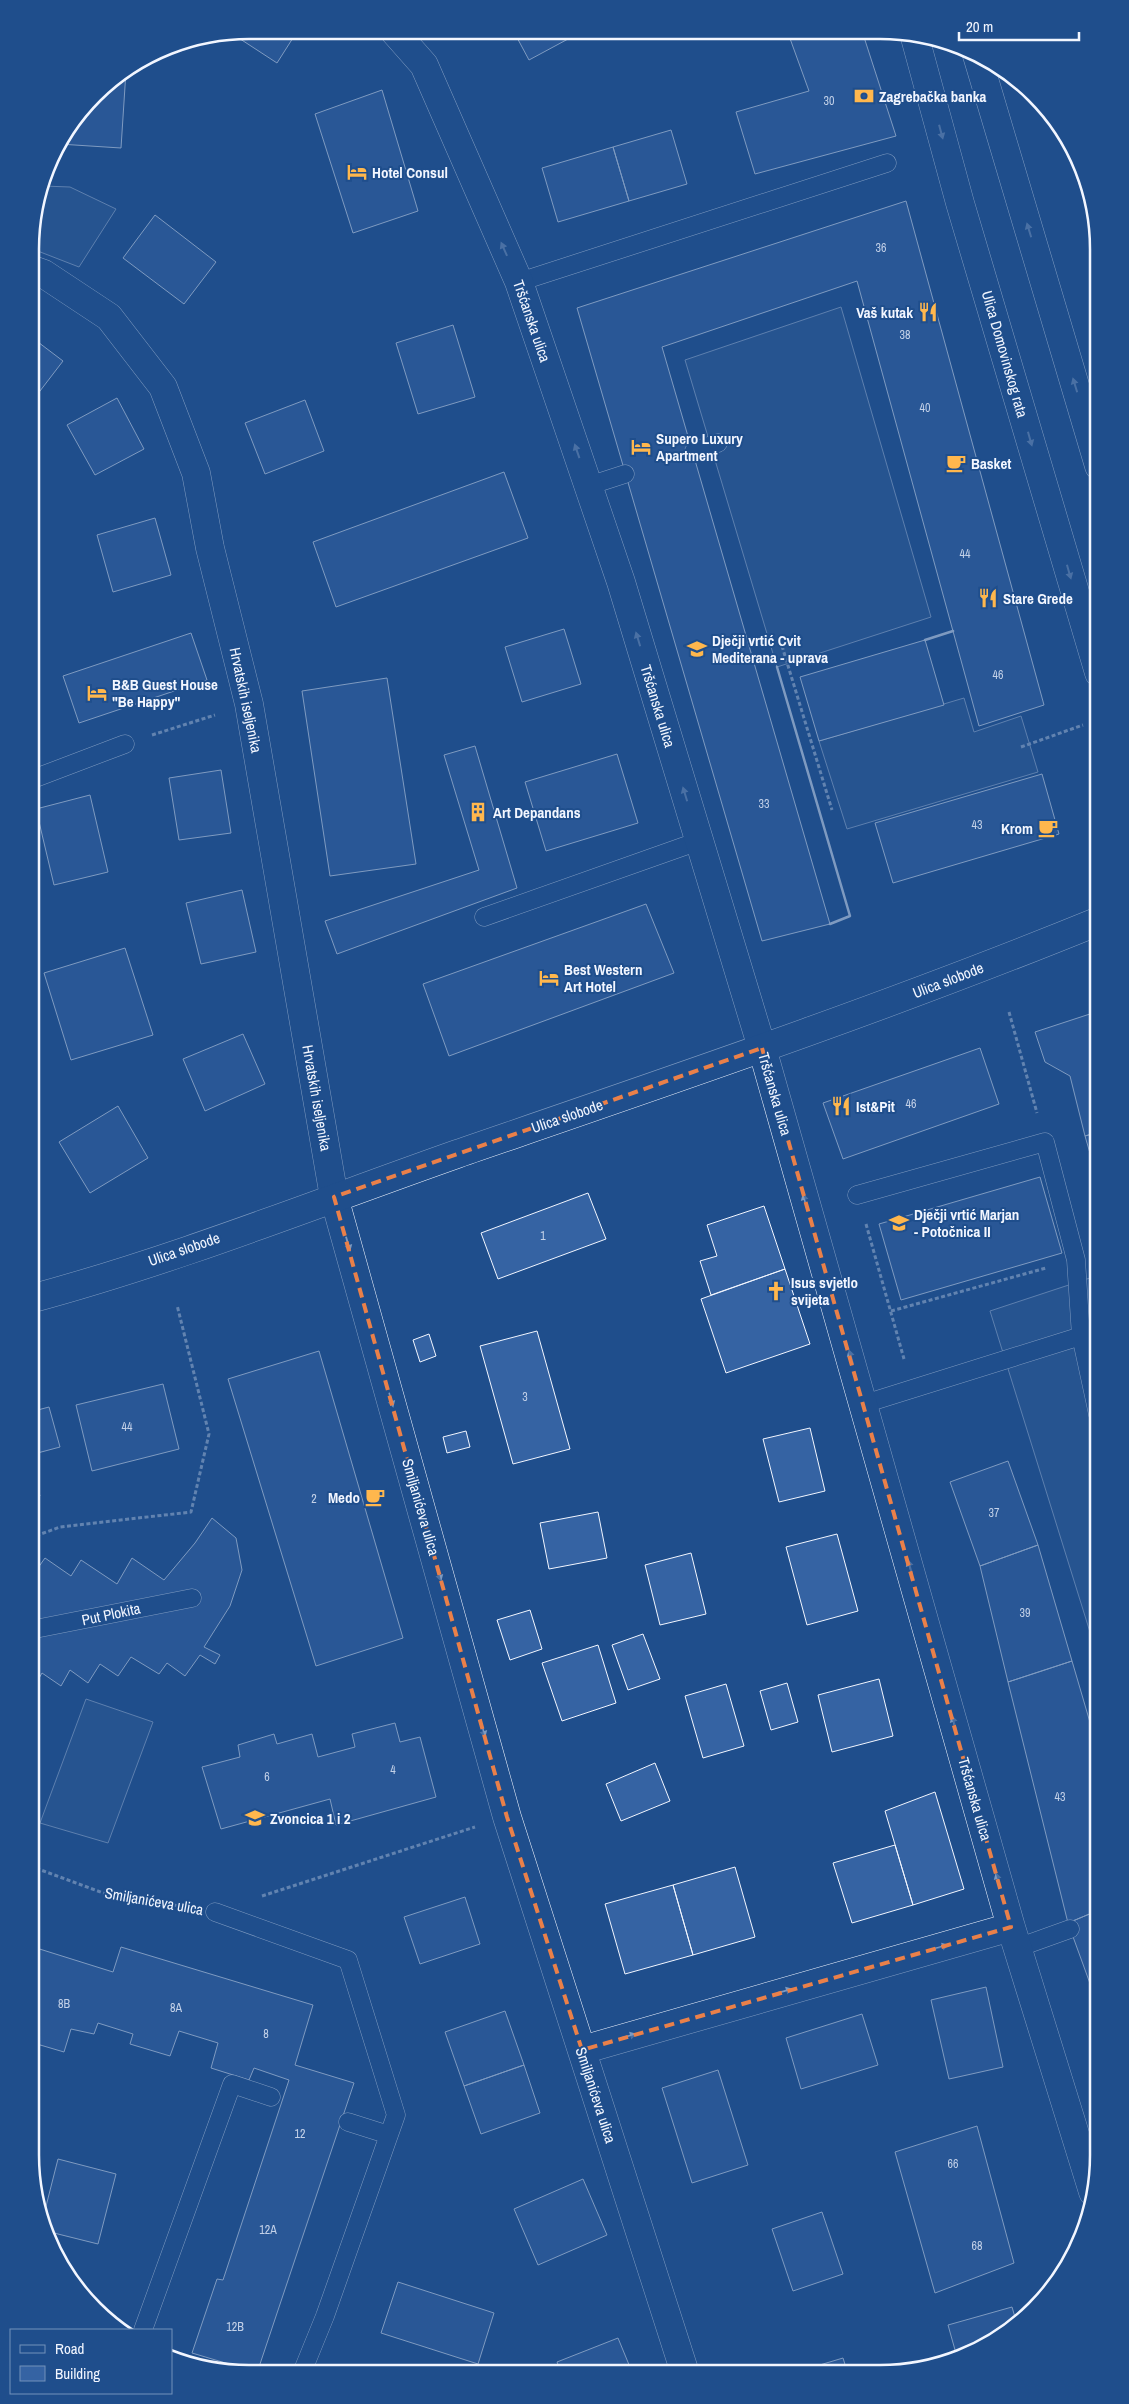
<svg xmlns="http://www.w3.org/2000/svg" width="1129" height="2404" viewBox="0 0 1129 2404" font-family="'Archivo Narrow',sans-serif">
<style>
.built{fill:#305b95;stroke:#a8bbd7}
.building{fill:#3563a3;stroke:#f2f6ff}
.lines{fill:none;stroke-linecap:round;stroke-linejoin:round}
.service-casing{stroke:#f2f6ff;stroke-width:19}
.minor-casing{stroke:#f2f6ff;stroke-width:29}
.tertiary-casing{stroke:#f2f6ff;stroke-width:29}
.secondary-casing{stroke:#f2f6ff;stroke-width:29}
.path{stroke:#b3c4dc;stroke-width:3;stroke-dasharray:4 2.5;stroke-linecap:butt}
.service{stroke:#1f4e8c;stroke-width:18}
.minor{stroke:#1f4e8c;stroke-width:28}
.tertiary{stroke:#1f4e8c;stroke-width:28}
.secondary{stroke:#1f4e8c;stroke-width:28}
.wall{stroke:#f2f6ff;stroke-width:2.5}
.oneway{fill:#7e9ac0}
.marked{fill:none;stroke:#ea8049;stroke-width:4;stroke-dasharray:10 6;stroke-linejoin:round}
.labels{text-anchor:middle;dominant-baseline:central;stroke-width:4;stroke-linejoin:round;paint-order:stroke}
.number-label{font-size:12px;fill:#c3d1e8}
.poi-label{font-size:15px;font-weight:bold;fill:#f2f6ff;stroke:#1f4e8c;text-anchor:start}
.street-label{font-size:15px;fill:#f2f6ff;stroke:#1f4e8c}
.rim{fill:none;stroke:#f2f6ff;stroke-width:2.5}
</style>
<rect width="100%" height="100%" fill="#1f4e8c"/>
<!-- built -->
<path class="built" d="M 43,186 L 70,187 L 116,209 L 79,267 L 30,248 L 30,234 Z
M 841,307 L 931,617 L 777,667 L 685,360 Z
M 964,698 L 974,732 L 1021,716 L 1038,772 L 847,829 L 819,741 Z
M 1099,1275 L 1099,1661 L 990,1311 Z
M 86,1699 L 153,1722 L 108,1843 L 40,1823 Z"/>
<!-- building -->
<path class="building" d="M 249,30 L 298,30 L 277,63 L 231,33 Z
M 514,32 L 581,32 L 529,60 Z
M 788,33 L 863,34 L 896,136 L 755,174 L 736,112 L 809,91 Z
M 126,71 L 121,148 L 59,144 L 104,85 Z
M 382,90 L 418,211 L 353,233 L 315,114 Z
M 1059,124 L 1091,192 L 1097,237 Z
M 671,130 L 687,184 L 629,201 L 613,147 Z
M 613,147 L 629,201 L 558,222 L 542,168 Z
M 906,201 L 1044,705 L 979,726 L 857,281 L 662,347 L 830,924 L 762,941 L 577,308 Z
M 155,215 L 216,262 L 184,304 L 123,258 Z
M 453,325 L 475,397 L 418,414 L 396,343 Z
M 30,336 L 63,361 L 30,404 Z
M 117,398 L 144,449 L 95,475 L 67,425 Z
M 305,400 L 324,451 L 265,474 L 245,423 Z
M 504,472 L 528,538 L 336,607 L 313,542 Z
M 30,493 L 37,493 L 33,600 L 30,599 Z
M 155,518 L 171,575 L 113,592 L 97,535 Z
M 564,629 L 581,684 L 522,702 L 505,647 Z
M 191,633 L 207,680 L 79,723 L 63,676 Z
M 925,640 L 944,705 L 819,741 L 800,677 Z
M 387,678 L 416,864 L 330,876 L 302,691 Z
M 475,746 L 517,888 L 337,954 L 325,921 L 479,870 L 444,755 Z
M 617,754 L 638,823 L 546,851 L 525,782 Z
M 221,770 L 231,833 L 179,840 L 169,778 Z
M 1042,774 L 1059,834 L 893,883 L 875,823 Z
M 90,795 L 108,872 L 54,885 L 36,809 Z
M 242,890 L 256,952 L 201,964 L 186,903 Z
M 646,904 L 674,973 L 449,1056 L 423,984 Z
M 125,948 L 153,1035 L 71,1060 L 44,973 Z
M 1099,1011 L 1099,1132 L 1085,1136 L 1070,1076 L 1045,1062 L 1035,1032 Z
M 243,1034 L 265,1084 L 205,1111 L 183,1059 Z
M 980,1048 L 999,1104 L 843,1159 L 823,1103 Z
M 118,1106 L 148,1158 L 90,1193 L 59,1142 Z
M 1099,1132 L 1099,1184 L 1085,1136 Z
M 1040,1177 L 1062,1253 L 901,1300 L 879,1224 Z
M 588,1193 L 606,1239 L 498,1279 L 481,1233 Z
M 764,1206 L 785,1269 L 711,1295 L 700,1261 L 717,1256 L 707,1225 Z
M 785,1269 L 810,1344 L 726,1373 L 701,1299 Z
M 537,1331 L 570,1449 L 513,1464 L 480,1346 Z
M 429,1334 L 436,1356 L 420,1362 L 413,1340 Z
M 319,1351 L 403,1638 L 316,1666 L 228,1379 Z
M 163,1384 L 179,1449 L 92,1471 L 76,1405 Z
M 49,1407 L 60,1447 L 30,1455 L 30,1412 Z
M 810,1428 L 825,1491 L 779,1502 L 763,1439 Z
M 466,1431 L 470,1447 L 447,1453 L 443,1437 Z
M 1008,1461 L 1038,1545 L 980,1566 L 950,1482 Z
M 30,1462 L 40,1496 L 30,1498 Z
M 598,1512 L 607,1558 L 549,1569 L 540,1523 Z
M 212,1518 L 236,1538 L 242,1570 L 230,1606 L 204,1647 L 220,1655 L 215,1664 L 200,1655 L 185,1676 L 167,1663 L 159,1674 L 131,1657 L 118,1676 L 100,1664 L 88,1683 L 70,1670 L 61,1686 L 42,1673 L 34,1687 L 30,1689 L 30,1579 L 45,1558 L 71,1576 L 81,1560 L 117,1584 L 132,1558 L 164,1580 L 195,1543 Z
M 837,1534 L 858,1611 L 807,1625 L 786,1547 Z
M 1038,1545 L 1072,1661 L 1008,1682 L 980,1566 Z
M 691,1553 L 706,1614 L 660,1625 L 645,1565 Z
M 530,1610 L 542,1649 L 510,1660 L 497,1620 Z
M 643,1634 L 660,1679 L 628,1690 L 612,1645 Z
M 598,1645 L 616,1703 L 562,1721 L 542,1663 Z
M 1072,1661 L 1099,1753 L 1099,1910 L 1068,1923 L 1008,1682 Z
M 879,1679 L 893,1736 L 832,1752 L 818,1695 Z
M 787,1683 L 798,1722 L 771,1730 L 760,1691 Z
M 726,1684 L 744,1746 L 703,1758 L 685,1696 Z
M 395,1723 L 400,1742 L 420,1737 L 436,1797 L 336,1825 L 330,1799 L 221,1829 L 202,1767 L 240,1757 L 238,1745 L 274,1734 L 277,1744 L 312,1734 L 318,1757 L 355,1747 L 352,1734 Z
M 655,1763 L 670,1801 L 621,1821 L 606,1784 Z
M 935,1792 L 964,1889 L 913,1905 L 885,1811 Z
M 895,1845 L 913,1905 L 852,1923 L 833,1863 Z
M 735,1867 L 755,1937 L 693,1955 L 673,1885 Z
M 673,1885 L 693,1955 L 625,1974 L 605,1904 Z
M 465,1897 L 480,1944 L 420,1964 L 404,1917 Z
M 1099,1910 L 1099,1986 L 1092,1989 L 1068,1923 Z
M 30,1946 L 113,1972 L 121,1947 L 313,2005 L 295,2065 L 354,2083 L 258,2370 L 249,2370 L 192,2353 L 217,2279 L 223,2280 L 289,2080 L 254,2068 L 249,2080 L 211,2068 L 218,2043 L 179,2031 L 170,2056 L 130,2044 L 133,2034 L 98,2023 L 94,2034 L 71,2029 L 64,2052 L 30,2042 Z
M 1099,1986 L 1099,2008 L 1092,1989 Z
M 986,1987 L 1003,2067 L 949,2079 L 931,2000 Z
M 505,2011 L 524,2065 L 464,2086 L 445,2032 Z
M 862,2014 L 878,2065 L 801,2089 L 786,2038 Z
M 524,2065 L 540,2113 L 481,2134 L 464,2086 Z
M 718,2070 L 748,2165 L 692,2183 L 662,2088 Z
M 977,2126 L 1014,2263 L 935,2293 L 895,2152 Z
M 58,2159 L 116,2174 L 98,2244 L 46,2231 L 42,2222 Z
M 583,2179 L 607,2235 L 538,2265 L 514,2209 Z
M 822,2212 L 843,2274 L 793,2291 L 772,2229 Z
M 398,2282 L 494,2313 L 478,2364 L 381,2333 Z
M 1012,2307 L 1017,2324 L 1001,2337 L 957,2357 L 948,2325 Z
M 618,2338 L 632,2372 L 561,2372 L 557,2362 Z
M 843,2358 L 848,2374 L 793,2373 Z"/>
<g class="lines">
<defs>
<path id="service" d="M 519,282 L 887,163
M 694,451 L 718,443
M 588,486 L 625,474
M 30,780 L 125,744
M 484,917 L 699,841
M 857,1195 L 1045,1142 L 1076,1260 L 1081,1336 L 1099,1419
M 864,1404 L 1081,1336
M 30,1630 L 192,1598
M 215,1912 L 348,1960 L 396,2115 L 325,2316 L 303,2370
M 1017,1948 L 1070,1929
M 348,2122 L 389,2135
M 143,2330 L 232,2084 L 271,2097"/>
<path id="minor" d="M 394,31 L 424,65 L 519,282 L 621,582 L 762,1048 L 1011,1927 L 1093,2192
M 30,269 L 44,274 L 109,317 L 163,387 L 196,473 L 210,548 L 249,704 L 334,1197 L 507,1817 L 685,2373
M 582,2050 L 1011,1927"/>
<path id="tertiary" d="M 914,34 L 960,203 L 1099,673
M 976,52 L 1099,466"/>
<path id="secondary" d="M 30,1299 C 175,1260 315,1204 457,1154 C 672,1080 888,1007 1099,921"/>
</defs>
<!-- service casing -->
<use href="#service" class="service-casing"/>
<!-- minor casing -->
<use href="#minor" class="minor-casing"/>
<!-- tertiary casing -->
<use href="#tertiary" class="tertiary-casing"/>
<!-- secondary casing -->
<use href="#secondary" class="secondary-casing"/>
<!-- path -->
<path class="path" d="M 782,646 L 832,810
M 152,735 L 215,715
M 1021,747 L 1083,725
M 1009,1012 L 1037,1113
M 866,1224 L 904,1359
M 891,1311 L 1046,1268
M 30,1538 L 60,1527 L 191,1512 L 209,1434 L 177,1305
M 30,1866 L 106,1894 L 186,1907
M 262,1896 L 475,1827"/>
<!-- service -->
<use href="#service" class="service"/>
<!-- minor -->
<use href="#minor" class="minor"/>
<!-- tertiary -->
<use href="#tertiary" class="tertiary"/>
<!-- secondary -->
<use href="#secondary" class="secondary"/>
<!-- wall -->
<path class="wall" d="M 925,640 L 953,631
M 777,667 L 850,916 L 830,924"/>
</g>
<!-- one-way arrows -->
<defs><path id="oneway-solid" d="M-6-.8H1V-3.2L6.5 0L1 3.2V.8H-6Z" transform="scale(1.25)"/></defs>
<g class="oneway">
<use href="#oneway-solid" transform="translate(941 132) rotate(75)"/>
<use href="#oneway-solid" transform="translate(1029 230) rotate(-107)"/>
<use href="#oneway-solid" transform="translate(504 249) rotate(-114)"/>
<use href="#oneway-solid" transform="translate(1075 385) rotate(-107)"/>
<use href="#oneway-solid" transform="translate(1030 439) rotate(74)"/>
<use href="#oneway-solid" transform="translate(577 451) rotate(-109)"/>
<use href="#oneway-solid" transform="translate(1069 572) rotate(74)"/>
<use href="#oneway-solid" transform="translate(638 639) rotate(-107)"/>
<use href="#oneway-solid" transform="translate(685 794) rotate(-107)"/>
<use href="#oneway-solid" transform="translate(805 1201) rotate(-106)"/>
<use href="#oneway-solid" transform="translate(348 1244) rotate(74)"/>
<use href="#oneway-solid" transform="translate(851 1357) rotate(-106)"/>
<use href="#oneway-solid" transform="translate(391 1400) rotate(74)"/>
<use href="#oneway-solid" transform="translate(910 1567) rotate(-106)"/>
<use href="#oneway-solid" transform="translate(439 1574) rotate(74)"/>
<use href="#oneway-solid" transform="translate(954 1723) rotate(-106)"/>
<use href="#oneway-solid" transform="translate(483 1730) rotate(74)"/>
<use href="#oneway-solid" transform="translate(998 1880) rotate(-106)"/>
<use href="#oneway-solid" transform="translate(941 1947) rotate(-16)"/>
<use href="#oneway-solid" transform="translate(785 1991) rotate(-16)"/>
<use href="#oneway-solid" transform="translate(629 2036) rotate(-16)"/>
</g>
<!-- marked area -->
<path d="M0 0H1129V2404H0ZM 762,1048 L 1011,1927 L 582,2050 L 507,1817 L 334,1197 Z" fill="#1f4e8c" fill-opacity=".55" fill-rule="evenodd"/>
<path class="marked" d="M 762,1048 L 1011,1927 L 582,2050 L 507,1817 L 334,1197 Z"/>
<!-- icons -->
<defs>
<symbol id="bank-bare" viewBox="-9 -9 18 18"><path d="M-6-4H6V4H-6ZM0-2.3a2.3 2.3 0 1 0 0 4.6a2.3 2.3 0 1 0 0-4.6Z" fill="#ffb74d" stroke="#1f4e8c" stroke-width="2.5" paint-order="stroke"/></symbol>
<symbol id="hotel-bare" viewBox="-9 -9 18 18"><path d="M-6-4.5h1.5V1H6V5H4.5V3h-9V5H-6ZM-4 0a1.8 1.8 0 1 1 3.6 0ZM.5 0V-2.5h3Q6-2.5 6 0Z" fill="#ffb74d" stroke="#1f4e8c" stroke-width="2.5" paint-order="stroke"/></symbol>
<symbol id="restaurant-bare" viewBox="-9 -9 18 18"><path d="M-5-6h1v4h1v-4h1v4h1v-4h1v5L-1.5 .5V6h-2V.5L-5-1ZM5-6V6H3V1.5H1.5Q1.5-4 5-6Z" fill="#ffb74d" stroke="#1f4e8c" stroke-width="2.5" paint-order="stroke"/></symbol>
<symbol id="cafe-bare" viewBox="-9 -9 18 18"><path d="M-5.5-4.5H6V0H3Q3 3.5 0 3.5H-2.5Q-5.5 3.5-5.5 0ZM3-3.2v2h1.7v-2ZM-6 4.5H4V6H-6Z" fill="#ffb74d" stroke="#1f4e8c" stroke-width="2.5" paint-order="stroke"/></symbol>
<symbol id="school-bare" viewBox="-9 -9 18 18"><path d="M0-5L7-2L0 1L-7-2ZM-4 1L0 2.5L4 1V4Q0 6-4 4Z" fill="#ffb74d" stroke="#1f4e8c" stroke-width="2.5" paint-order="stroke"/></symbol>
<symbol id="building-bare" viewBox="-9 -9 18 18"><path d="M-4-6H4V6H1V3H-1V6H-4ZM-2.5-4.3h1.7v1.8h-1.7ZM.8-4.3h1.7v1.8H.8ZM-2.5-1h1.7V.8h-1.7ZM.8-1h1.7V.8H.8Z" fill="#ffb74d" stroke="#1f4e8c" stroke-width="2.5" paint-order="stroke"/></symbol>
<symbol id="church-bare" viewBox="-9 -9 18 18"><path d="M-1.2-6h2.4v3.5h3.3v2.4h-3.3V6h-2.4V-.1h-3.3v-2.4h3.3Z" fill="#ffb74d" stroke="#1f4e8c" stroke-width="2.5" paint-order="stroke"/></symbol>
</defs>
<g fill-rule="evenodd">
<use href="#bank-bare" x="850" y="82" width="28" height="28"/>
<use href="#hotel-bare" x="343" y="158" width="28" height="28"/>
<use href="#restaurant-bare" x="914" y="298" width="28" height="28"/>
<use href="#hotel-bare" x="627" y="433" width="28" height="28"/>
<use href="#cafe-bare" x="942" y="449" width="28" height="28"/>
<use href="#restaurant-bare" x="974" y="584" width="28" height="28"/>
<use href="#school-bare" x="683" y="635" width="28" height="28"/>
<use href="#hotel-bare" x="83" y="679" width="28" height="28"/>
<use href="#building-bare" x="464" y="798" width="28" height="28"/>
<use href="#cafe-bare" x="1034" y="814" width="28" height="28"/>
<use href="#hotel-bare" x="535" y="964" width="28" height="28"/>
<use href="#restaurant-bare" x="827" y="1092" width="28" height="28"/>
<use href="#school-bare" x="885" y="1209" width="28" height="28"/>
<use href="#church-bare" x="762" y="1277" width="28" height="28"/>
<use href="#cafe-bare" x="361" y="1483" width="28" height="28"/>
<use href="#school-bare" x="241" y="1804" width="28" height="28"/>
</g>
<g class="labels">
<!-- number labels -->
<g class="number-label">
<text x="829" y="101">30</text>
<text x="881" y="248">36</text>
<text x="905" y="335">38</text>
<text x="925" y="408">40</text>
<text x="965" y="554">44</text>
<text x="998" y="675">46</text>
<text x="764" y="804">33</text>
<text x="977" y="825">43</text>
<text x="911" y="1104">46</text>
<text x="543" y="1236">1</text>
<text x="525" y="1397">3</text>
<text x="127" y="1427">44</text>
<text x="314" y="1499">2</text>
<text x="994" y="1513">37</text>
<text x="1025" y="1613">39</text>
<text x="393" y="1770">4</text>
<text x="267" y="1777">6</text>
<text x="1060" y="1797">43</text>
<text x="64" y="2004">8B</text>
<text x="176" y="2008">8A</text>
<text x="266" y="2034">8</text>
<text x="300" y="2134">12</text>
<text x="953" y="2164">66</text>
<text x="268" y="2230">12A</text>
<text x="977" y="2246">68</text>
<text x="235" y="2327">12B</text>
</g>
<!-- poi labels -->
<g class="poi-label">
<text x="879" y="96">Zagrebačka banka</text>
<text x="372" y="172">Hotel Consul</text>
<text x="913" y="312" text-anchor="end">Vaš kutak</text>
<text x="656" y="438">Supero Luxury<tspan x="656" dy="17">Apartment</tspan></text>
<text x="971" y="463">Basket</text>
<text x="1003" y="598">Stare Grede</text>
<text x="712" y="640">Dječji vrtić Cvit<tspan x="712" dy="17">Mediterana - uprava</tspan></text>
<text x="112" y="684">B&amp;B Guest House<tspan x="112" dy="17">"Be Happy"</tspan></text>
<text x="493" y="812">Art Depandans</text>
<text x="1033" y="828" text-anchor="end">Krom</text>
<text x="564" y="969">Best Western<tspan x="564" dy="17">Art Hotel</tspan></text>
<text x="856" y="1106">Ist&amp;Pit</text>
<text x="914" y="1214">Dječji vrtić Marjan<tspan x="914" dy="17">- Potočnica II</tspan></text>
<text x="791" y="1282">Isus svjetlo<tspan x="791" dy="17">svijeta</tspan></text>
<text x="360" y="1497" text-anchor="end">Medo</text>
<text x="270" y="1818">Zvoncica 1 i 2</text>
</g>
<!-- street labels -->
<g class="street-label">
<text transform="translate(532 321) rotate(71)">Tršćanska ulica</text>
<text transform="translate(1005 354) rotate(74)">Ulica Domovinskog rata</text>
<text transform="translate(246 700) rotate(78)">Hrvatskih iseljenika</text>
<text transform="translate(658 706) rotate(73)">Tršćanska ulica</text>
<text transform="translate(948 980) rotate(-21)">Ulica slobode</text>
<text transform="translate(775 1094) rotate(74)">Tršćanska ulica</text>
<text transform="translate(317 1098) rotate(80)">Hrvatskih iseljenika</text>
<text transform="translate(567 1116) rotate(-19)">Ulica slobode</text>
<text transform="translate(184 1249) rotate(-19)">Ulica slobode</text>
<text transform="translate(421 1507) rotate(74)">Smiljanićeva ulica</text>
<text transform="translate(111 1614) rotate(-12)">Put Plokita</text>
<text transform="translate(975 1799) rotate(74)">Tršćanska ulica</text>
<text transform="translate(154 1901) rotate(10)">Smiljanićeva ulica</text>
<text transform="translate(596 2095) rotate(72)">Smiljanićeva ulica</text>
</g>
</g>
<!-- crop -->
<path d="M0 0H1129V2404H0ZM249 39H880A210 210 0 0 1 1090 249V2155A210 210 0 0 1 880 2365H249A210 210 0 0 1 39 2155V249A210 210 0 0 1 249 39Z" fill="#1f4e8c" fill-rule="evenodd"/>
<path class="rim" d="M249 39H880A210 210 0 0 1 1090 249V2155A210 210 0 0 1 880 2365H249A210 210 0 0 1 39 2155V249A210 210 0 0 1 249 39Z"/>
<!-- legend -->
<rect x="10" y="2329" width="162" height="65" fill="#1f4e8c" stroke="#7391ba"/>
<rect x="20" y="2345" width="25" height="8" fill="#1f4e8c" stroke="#7391ba"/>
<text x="55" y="2354" font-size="15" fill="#f2f6ff">Road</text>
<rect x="20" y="2366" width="25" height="15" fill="#3563a3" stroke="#7391ba"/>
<text x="55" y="2379" font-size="15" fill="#f2f6ff">Building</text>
<!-- scale -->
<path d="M959 32v8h120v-8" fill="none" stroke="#f2f6ff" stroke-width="2.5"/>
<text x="966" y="32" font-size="15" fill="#f2f6ff" stroke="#1f4e8c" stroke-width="4" paint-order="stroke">20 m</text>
</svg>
